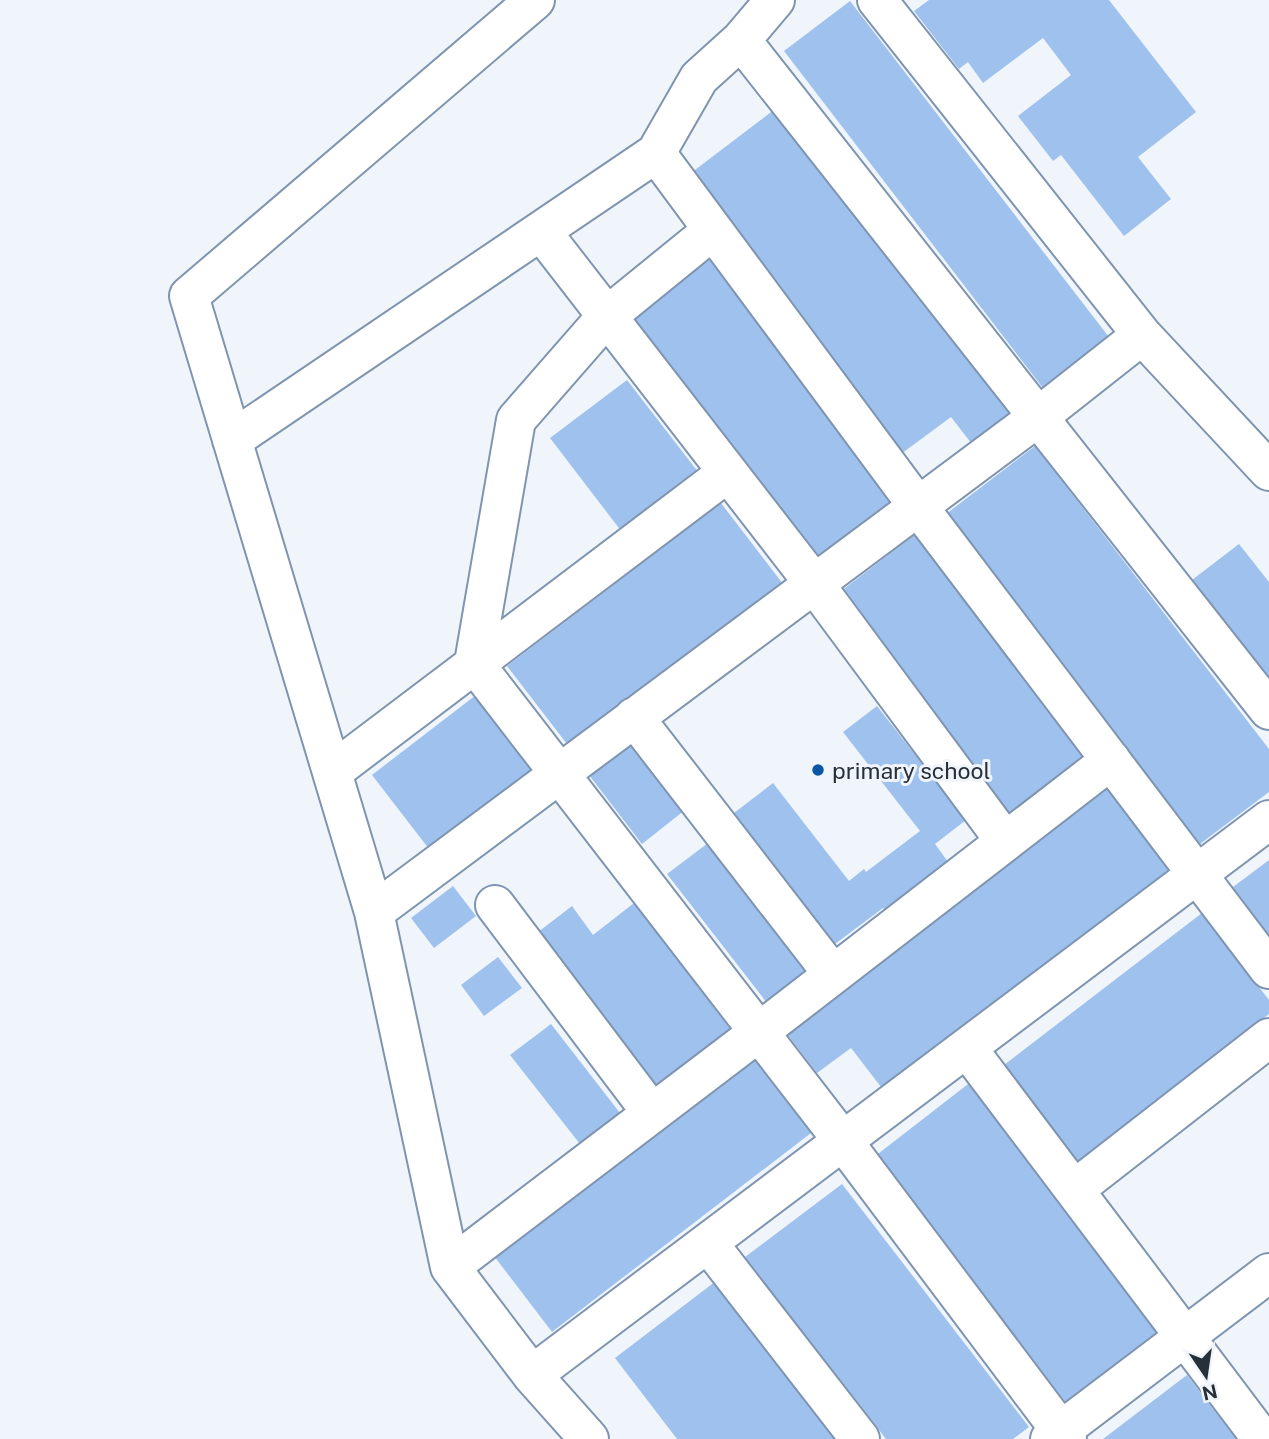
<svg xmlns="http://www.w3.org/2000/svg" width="1269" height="1439" viewBox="0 0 1269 1439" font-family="'Public Sans',sans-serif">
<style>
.building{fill:#9ec1ee}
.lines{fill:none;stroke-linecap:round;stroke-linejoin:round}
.minor-casing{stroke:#7f94af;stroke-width:42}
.minor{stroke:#fff;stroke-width:38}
.poi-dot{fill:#0857a5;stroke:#f0f5fb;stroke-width:2.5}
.labels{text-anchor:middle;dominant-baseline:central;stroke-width:6;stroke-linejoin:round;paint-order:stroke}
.poi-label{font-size:23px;fill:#272f3b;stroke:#f0f5fb;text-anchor:start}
</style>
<rect width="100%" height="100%" fill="#f0f5fb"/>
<!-- building -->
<path class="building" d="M 929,0 L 1109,0 L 1196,112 L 1138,157 L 1171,199 L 1124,236 L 1061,155 L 1053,161 L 1018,116 L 1071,75 L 1043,38 L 983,83 L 968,62 L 959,69 L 914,11 Z
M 850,1 L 1112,341 L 1046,392 L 784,51 Z
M 779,106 L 1018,416 L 975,448 L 951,417 L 901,454 L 687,176 Z
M 707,250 L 897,497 L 815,560 L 625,313 Z
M 627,380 L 702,477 L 625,536 L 550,438 Z
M 1035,446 L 1269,749 L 1269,792 L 1200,844 L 946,514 Z
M 721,503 L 783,584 L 570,748 L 507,666 Z
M 918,532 L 1092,758 L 1010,821 L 836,595 Z
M 1239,544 L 1269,582 L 1269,679 L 1192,580 Z
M 476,695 L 541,778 L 436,858 L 372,775 Z
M 877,706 L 966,820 L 935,844 L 951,866 L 888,914 L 883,908 L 835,944 L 734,813 L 773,783 L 849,881 L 864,869 L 866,872 L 920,831 L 843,732 Z
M 632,742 L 685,810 L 642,844 L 589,775 Z
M 1105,783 L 1173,871 L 885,1092 L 851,1048 L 817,1073 L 784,1030 Z
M 712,840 L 815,974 L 771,1008 L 667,874 Z
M 1269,860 L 1269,942 L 1229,890 Z
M 453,886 L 476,916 L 434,948 L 411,918 Z
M 634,903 L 731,1030 L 653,1090 L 533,936 L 572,906 L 593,935 Z
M 1202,913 L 1269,1000 L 1269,1014 L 1074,1164 L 1000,1068 Z
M 498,957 L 522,988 L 484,1016 L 461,985 Z
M 551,1024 L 620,1113 L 580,1144 L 510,1055 Z
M 753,1058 L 811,1133 L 552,1332 L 494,1256 Z
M 972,1081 L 1166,1333 L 1068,1408 L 874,1157 Z
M 842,1184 L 1029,1427 L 1013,1439 L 886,1439 L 745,1257 Z
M 716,1281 L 838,1439 L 677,1439 L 615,1358 Z
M 1187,1375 L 1236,1439 L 1103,1439 Z"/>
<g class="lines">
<defs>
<path id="minor" d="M 535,0 L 189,296 L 374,912 L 450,1267 L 532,1375 L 589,1439
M 877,0 L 1142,335 L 1269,471
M 741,40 L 1269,710
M 656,153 L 917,505 L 1269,969
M 713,230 L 606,317 L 516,420 L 474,663 L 843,1141 L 1067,1439
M 541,231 L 813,582 L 1005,841
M 232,440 L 656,153 L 699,78 L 741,40 L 775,0
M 634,717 L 832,973
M 332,772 L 727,473
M 495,905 L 652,1113
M 374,912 L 1038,417 L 1142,335
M 967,1048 L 1262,1439
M 1075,1189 L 1269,1038
M 708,1243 L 860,1439
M 450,1267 L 759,1032 L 1111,760
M 532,1375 L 1269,820
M 1050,1439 L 1269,1273"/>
</defs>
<!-- minor casing -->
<use href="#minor" class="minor-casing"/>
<!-- minor -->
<use href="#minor" class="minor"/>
</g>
<!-- markers -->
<circle class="poi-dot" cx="818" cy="770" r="7"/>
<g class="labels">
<!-- poi labels -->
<g class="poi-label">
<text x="832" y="770">primary school</text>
</g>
</g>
<!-- north arrow -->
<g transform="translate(1206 1376) rotate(167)" stroke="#f0f5fb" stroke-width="5" paint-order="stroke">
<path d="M0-5L12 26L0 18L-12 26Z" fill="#272f3b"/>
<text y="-10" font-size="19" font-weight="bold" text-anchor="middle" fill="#272f3b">N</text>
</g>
</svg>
